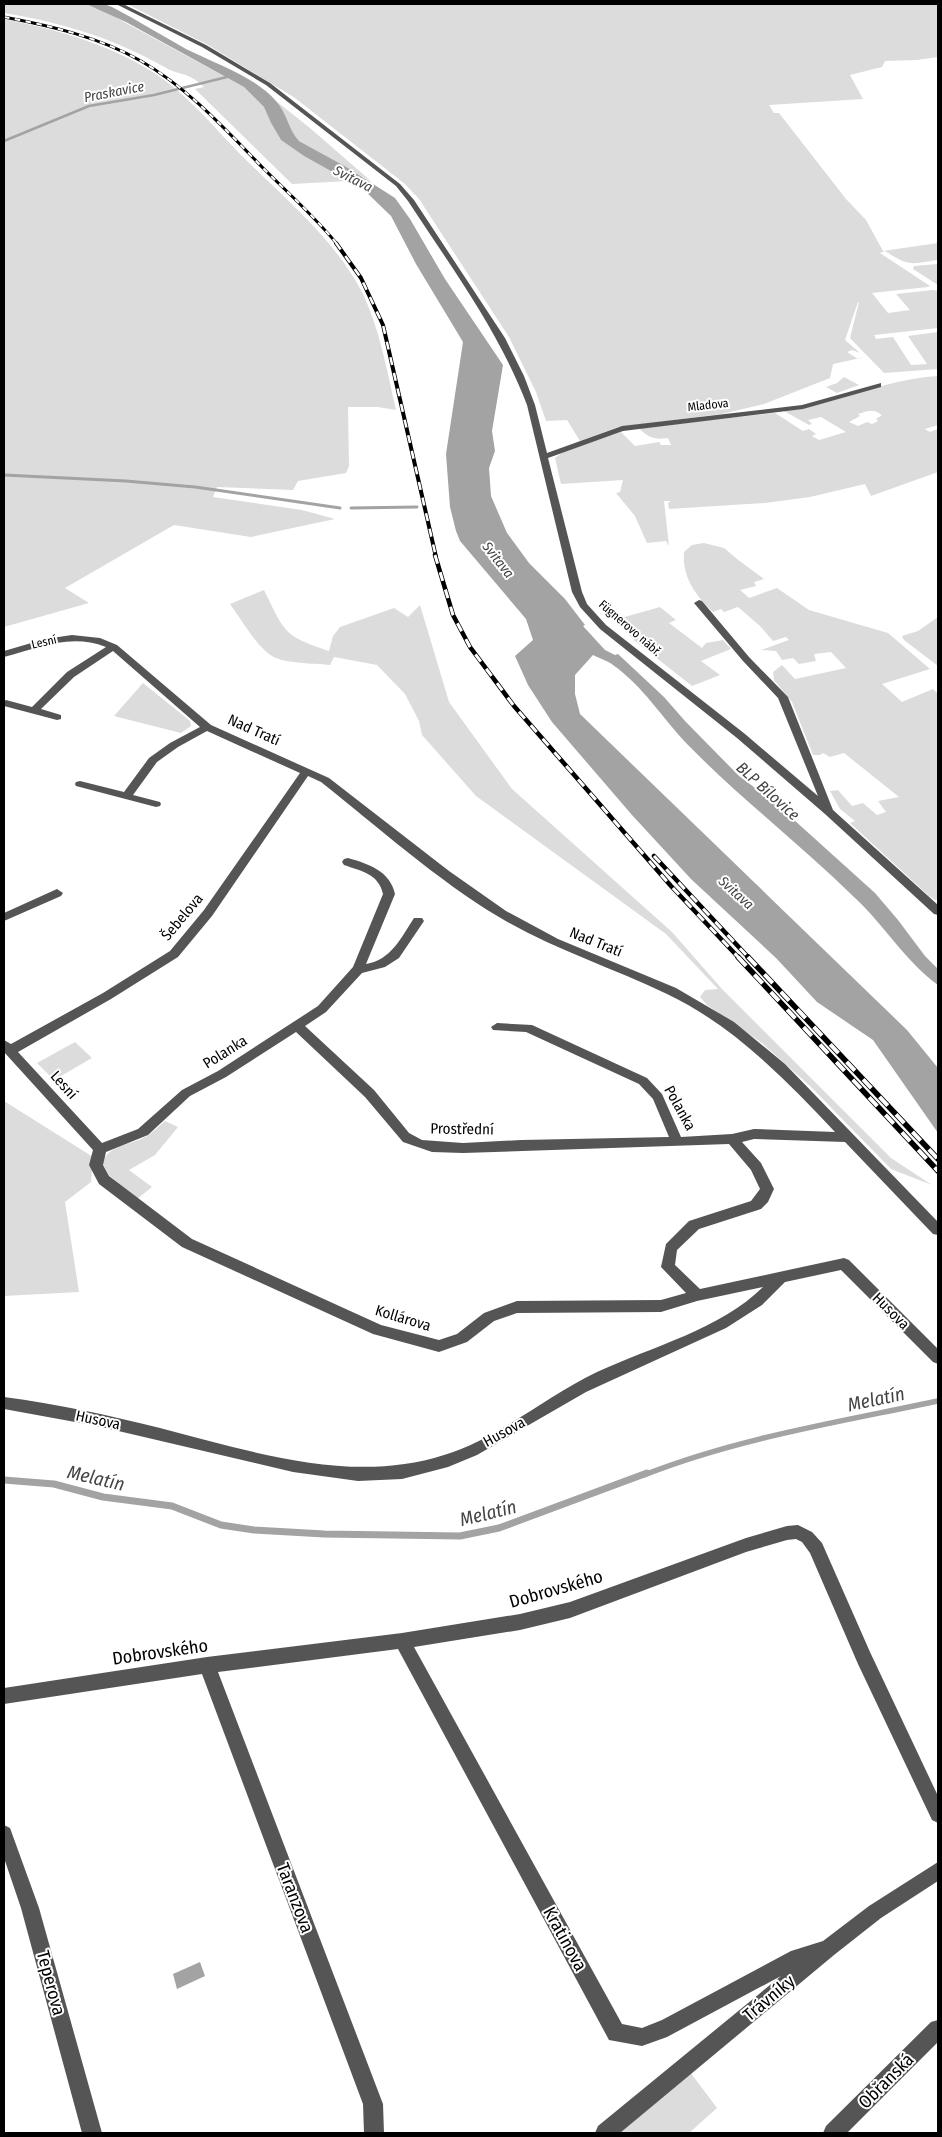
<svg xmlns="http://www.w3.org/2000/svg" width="942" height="2137" viewBox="0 0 942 2137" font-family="'Fira Sans Condensed',sans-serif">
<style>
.green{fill:#dcdcdc;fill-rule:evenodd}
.water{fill:#a3a3a3}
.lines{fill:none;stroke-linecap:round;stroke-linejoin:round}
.stream-far3{stroke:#a3a3a3;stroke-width:2.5}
.stream-far2{stroke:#a3a3a3;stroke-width:3}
.stream-far1{stroke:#a3a3a3;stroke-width:5.5}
.stream{stroke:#a3a3a3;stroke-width:7}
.minor{fill:#555;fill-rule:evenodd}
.rail-far3-casing{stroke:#000;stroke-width:3}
.rail-far2-casing{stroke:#000;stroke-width:4}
.rail-far1-casing{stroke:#000;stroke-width:4.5}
.rail-casing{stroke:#000;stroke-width:5.5}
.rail-far3{stroke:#fff;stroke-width:2;stroke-dasharray:5.5;stroke-linecap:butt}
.rail-far2{stroke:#fff;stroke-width:2.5;stroke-dasharray:8;stroke-linecap:butt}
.rail-far1{stroke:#fff;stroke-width:3;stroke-dasharray:9;stroke-linecap:butt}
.rail{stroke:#fff;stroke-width:4;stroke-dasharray:12;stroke-linecap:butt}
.labels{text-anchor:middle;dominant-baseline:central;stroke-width:4;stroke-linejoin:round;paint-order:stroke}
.far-street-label{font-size:12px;fill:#000;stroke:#fff}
.far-water-label{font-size:14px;font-style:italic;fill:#444;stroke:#fff}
.street-label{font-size:15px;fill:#000;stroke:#fff}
.water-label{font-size:16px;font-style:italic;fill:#444;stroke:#fff}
.near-street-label{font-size:18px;fill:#000;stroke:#fff}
.near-water-label{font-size:19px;font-style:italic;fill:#444;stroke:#fff}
</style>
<rect width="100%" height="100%" fill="#fff"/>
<!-- green -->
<path class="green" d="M 4,4 L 86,4 L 113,16 L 244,87 L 264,107 L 271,123 L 281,140 L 304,156 L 349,181 L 292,184 L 195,89 L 204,87 C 199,83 194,78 188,76 C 182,73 176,73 170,70 C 113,38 68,24 4,13 Z
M 127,4 L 938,4 L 938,57 L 917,60 L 885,61 L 882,67 L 850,75 L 863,99 L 769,105 L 774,113 L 779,113 L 846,199 L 866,220 L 883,251 L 938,243 L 938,260 C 910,264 910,267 885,251 L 880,253 L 930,286 L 928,287 L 872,293 L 888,313 L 910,310 L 896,294 L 933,290 L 938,291 L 938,328 L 874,335 L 876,339 L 893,337 L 911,365 L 927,364 L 908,336 L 938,332 L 938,369 L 884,373 L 850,338 L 859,302 L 858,302 L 845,340 L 860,353 L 852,350 L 847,352 L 858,359 L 865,357 L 833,364 L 830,378 L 764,404 L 722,414 L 618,427 L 580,441 L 567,420 L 546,421 L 536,392 L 509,337 L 419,199 L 405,184 L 295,98 L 208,45 Z
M 4,19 C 53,29 103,42 146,68 C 183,89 212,125 241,155 C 284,198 335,239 363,294 C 380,330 387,371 396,410 L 378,407 L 348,407 L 349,466 L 346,473 L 298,481 L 293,490 L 217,487 L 213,497 L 302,510 L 335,519 L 251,537 L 174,525 L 65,588 L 89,603 L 4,627 Z
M 276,101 L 310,128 L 372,182 L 299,141 C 288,129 285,114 276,101 Z
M 938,264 L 938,285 L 913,269 L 914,266 Z
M 938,376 L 938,425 L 925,429 L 930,432 L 938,429 L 938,472 L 871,496 L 865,484 L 810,497 L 765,503 L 669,509 L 668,503 L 671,501 L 664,501 L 669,546 L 666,541 L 647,543 L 635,516 L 616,493 L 620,492 L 623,480 L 561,484 L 555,458 L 563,452 L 621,432 L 635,446 L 659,442 L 661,445 L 671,445 L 668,438 C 655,440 648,438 639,428 L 658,425 L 775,413 L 803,431 L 809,429 L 816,434 L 812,436 L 819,440 L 846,432 L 821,417 L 808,420 L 812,424 L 809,425 L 784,411 C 837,404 885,379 938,376 ZM 868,411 L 875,411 L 882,415 L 876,419 L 878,421 L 872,424 L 867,422 L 858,426 L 849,422 L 860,416 L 858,414 Z
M 844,377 L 859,385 L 837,393 L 826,387 L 837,383 Z
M 704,543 L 724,548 L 737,559 L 764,579 L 754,582 L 756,586 L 740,590 L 749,598 L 777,588 L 809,610 L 888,633 L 930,669 L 882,684 L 902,702 L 933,689 L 938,694 L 938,899 L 935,900 L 929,896 L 850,823 L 855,821 L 840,809 L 830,791 L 838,790 L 852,806 L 863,803 L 877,815 L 886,812 L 878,801 L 899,797 L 844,753 L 830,757 L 823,753 L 820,755 L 813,755 L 792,702 L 774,680 L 773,672 L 782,665 L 795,679 L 846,668 L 831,652 L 814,654 L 816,661 L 799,664 L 793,658 L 782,660 L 776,651 L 761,650 L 789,640 L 786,637 L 773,641 L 760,626 L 738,607 L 724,612 L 721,609 L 713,612 C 695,595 682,577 684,552 L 692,545 Z
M 264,590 C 285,633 284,636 329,651 L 333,636 L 340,627 L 394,608 L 408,617 L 420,605 L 449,702 L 512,789 L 672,932 L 722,989 L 891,1158 L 932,1185 L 891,1169 L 810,1086 L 762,1043 L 707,1005 L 700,997 L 705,990 L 718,989 L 666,934 L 476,796 L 422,735 L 419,721 L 405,694 L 377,665 L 334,657 L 330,665 C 314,663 285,664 272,656 C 257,647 241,619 230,604 Z
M 660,607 L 676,620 L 669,623 L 702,648 L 706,643 L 723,640 L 731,649 L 701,661 L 720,675 L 692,686 L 635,641 L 614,620 Z
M 938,617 L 938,666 L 904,640 L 902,636 L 918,631 Z
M 143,683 L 190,721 L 191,726 L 181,733 L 114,716 Z
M 75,1042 L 92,1058 L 54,1080 L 37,1063 Z
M 4,1101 L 93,1157 L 91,1182 L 65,1202 L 79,1292 L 4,1296 Z
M 165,1121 L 178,1127 L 155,1155 L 129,1170 L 152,1187 L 137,1199 L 109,1175 L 103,1164 C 105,1145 133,1145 147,1136 C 153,1132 159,1126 165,1121 Z
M 690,2072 L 717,2108 L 689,2133 L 620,2133 Z"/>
<!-- water -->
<path class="water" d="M 86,4 L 104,4 L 112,7 C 137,20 161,35 186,49 C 216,64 254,76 276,101 C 287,113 288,129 299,141 L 348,168 L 395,198 L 410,219 L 445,279 L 503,365 L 492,431 L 495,451 L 489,468 L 491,496 L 507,533 L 529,563 L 565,599 L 585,625 L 583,626 L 605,650 L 615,655 L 618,654 L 664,697 L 685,721 L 739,776 L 773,801 L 875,893 L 898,920 L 925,956 L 938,969 L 938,985 C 905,961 885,926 855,898 C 801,845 741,799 688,745 C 663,719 643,686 613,665 C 607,660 600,659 593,655 L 575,675 L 575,694 L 580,714 L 907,1030 L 938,1068 L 938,1133 L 873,1040 L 817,1002 L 776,958 L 691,879 L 632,815 L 552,722 L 528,685 L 515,656 L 533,640 L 526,619 L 460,541 L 456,531 L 450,507 L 446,454 L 463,342 L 416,264 L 391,216 L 363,189 L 304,156 L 281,140 L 271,123 L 264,107 L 244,87 L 126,22 Z
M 200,1962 L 205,1976 L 177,1989 L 173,1974 Z"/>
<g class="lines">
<!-- stream-far3 -->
<path class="stream-far3" d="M 4,141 L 89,106 L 154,95 L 231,76"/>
<!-- stream-far2 -->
<path class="stream-far2" d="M 4,475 L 126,481 L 195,487 L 340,508
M 351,508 L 417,507"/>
<!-- stream-far1 -->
<path class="stream-far1" d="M 644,1475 C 738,1438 839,1422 938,1401"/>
<!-- stream -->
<path class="stream" d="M 4,1480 L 54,1484 L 103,1497 L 172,1506 L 221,1525 L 254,1530 L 324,1534 L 460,1536 L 499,1528 L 647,1473"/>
<!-- minor -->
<path class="minor" d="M 116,4 L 123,4 L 206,45 L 270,83 L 400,184 L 414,200 L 505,338 L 524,376 L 535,405 L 547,453 L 622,426 L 802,405 L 881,383 L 881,387 L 803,409 L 623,431 L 548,458 L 582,592 L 587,604 L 606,625 L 745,734 L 818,796 L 778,698 L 743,661 L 694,603 L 699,600 L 702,601 L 749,657 L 788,697 L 833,810 L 938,905 L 938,915 L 934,914 L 825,814 L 737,738 L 600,629 L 580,607 L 572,592 L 527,405 C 499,331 451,267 408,201 L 396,186 L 266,85 L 202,47 Z
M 72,635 L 100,638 L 117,645 L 211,725 L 329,778 L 449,871 L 506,911 L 558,939 L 676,988 L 734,1022 L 785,1064 L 938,1222 L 938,1235 L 933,1234 L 845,1142 L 754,1139 L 742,1142 L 761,1163 L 774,1189 L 768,1202 L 761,1209 L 699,1229 L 677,1250 L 675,1265 L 700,1289 L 844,1258 L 849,1260 L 938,1349 L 938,1364 L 933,1362 L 841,1270 L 785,1282 L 762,1305 L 726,1328 L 586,1392 L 477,1455 L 448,1467 L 402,1479 L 358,1481 L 293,1472 L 97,1426 L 4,1409 L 4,1397 C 57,1404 108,1415 160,1428 C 250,1451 351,1485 444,1455 C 499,1438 545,1397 597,1372 C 651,1347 721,1329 763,1287 L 697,1301 L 661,1312 L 517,1313 L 494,1321 L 467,1342 L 439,1352 L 373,1334 L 182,1247 L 99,1184 L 89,1165 L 93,1150 L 4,1052 L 4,1040 L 11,1044 L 103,993 L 170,951 L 204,910 L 300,773 L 207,731 L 178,747 L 157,762 L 133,795 L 160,802 L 161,804 L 160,806 L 156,807 L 76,786 L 75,784 L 76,782 L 80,781 L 124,792 L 149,758 L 170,743 L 200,727 L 113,651 L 74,677 L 41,709 L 61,715 L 61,719 L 57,720 L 4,706 L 4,701 L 6,700 L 32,707 L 67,672 L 106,647 C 70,633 39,648 4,657 L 4,651 L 45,639 ZM 308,776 L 321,782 C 378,827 437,880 499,917 C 552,949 611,967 667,994 C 734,1026 785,1079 835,1132 L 754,1129 L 732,1134 L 681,1137 L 662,1094 L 647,1078 L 532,1025 L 497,1023 L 491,1027 L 493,1030 L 526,1032 L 639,1084 L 653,1099 L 669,1137 L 521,1140 L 463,1143 L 422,1140 L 409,1133 L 374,1090 L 305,1026 L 326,1012 L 362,973 L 385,967 L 399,958 L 424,921 L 422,918 L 414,918 C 401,938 391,960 366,964 L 395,894 C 390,871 369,864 348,858 L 344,859 L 342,862 L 344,865 C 361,871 379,874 383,894 L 353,967 L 318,1006 L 218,1071 L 182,1090 L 138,1129 L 102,1143 L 18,1052 L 111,999 L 178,957 L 212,916 ZM 296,1032 L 365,1097 L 403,1142 L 432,1152 L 463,1153 L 729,1144 L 751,1170 L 760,1189 L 751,1201 L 689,1221 L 666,1244 L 661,1267 L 686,1293 L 661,1300 L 517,1301 L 484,1313 L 457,1334 L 439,1340 L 381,1325 L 192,1239 L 109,1176 L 103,1165 L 106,1152 L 148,1135 L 190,1096 L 226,1077 Z
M 57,889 L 63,893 L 61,896 L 4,921 L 4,913 Z
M 798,1525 L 812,1532 L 822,1543 L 870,1652 L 938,1796 L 938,1823 L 932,1820 L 858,1664 L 810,1553 L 802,1542 L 796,1539 L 787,1540 L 746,1552 L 570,1618 L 520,1630 L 414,1647 L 622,2024 L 642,2028 L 662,2020 L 791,1951 L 823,1941 L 869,1906 L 938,1862 L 938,1881 L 881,1918 L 834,1955 L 620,2133 L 595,2133 L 598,2126 L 781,1976 L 667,2037 L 642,2046 L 609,2040 L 398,1649 L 218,1672 L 383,2104 L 384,2133 L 364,2133 L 363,2104 L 202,1674 L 4,1704 L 4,1688 L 207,1657 L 402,1633 L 520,1614 L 570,1602 L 746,1538 L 787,1526 Z
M 4,1825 L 10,1828 L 39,1908 L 102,2133 L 82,2133 L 21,1908 L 4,1858 Z
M 938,2020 L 938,2042 L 847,2133 L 823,2133 L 826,2126 L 931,2022 Z"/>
<defs>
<path id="rail-far3" d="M 4,17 C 51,26 99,37 141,61 C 188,88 225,129 263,168 C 288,193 315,217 337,244"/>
<path id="rail-far2" d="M 336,243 L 361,278 L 383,325 L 436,557"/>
<path id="rail-far1" d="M 435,555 L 453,615 L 470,647 L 514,706 L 671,886 L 739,958
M 654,856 L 749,958"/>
<path id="rail" d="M 738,957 L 938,1171
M 748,957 L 938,1159"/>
</defs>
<!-- rail-far3 casing -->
<use href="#rail-far3" class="rail-far3-casing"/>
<!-- rail-far2 casing -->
<use href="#rail-far2" class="rail-far2-casing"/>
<!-- rail-far1 casing -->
<use href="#rail-far1" class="rail-far1-casing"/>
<!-- rail casing -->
<use href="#rail" class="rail-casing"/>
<!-- rail-far3 -->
<use href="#rail-far3" class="rail-far3"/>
<!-- rail-far2 -->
<use href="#rail-far2" class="rail-far2"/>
<!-- rail-far1 -->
<use href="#rail-far1" class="rail-far1"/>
<!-- rail -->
<use href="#rail" class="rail"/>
</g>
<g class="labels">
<!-- far-street labels -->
<g class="far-street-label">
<text transform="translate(708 405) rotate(-6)">Mladova</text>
<text transform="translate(630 628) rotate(41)">Fügnerovo nábř.</text>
<text transform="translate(44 642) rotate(-13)">Lesní</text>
</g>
<!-- far-water labels -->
<g class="far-water-label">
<text transform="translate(114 92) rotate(-11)">Praskavice</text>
<text transform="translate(353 179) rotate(27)">Svitava</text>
<text transform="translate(498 560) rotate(52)">Svitava</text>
<text transform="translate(736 893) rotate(42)">Svitava</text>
</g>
<!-- street labels -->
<g class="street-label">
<text transform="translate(254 730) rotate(24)">Nad Tratí</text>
<text transform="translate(182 917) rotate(-50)">Šebelova</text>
<text transform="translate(596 942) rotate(22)">Nad Tratí</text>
<text transform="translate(225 1052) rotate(-32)">Polanka</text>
<text transform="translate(64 1085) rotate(48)">Lesní</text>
<text transform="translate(680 1108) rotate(61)">Polanka</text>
<text transform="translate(462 1129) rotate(1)">Prostřední</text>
<text transform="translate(891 1311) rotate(45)">Husova</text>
<text transform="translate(403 1318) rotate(17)">Kollárova</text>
<text transform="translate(98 1420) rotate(12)">Husova</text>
<text transform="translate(504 1432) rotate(-29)">Husova</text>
</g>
<!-- water labels -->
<g class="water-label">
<text transform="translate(768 791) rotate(42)">BLP Bílovice</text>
</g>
<!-- near-street labels -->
<g class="near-street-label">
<text transform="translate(556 1589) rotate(-16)">Dobrovského</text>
<text transform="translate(160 1652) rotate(-8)">Dobrovského</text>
<text transform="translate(295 1898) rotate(69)">Taranzova</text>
<text transform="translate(565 1939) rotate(61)">Kratinova</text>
<text transform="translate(51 1983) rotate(75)">Teperova</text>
<text transform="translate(769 1998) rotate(-40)">Trávníky</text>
<text transform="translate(886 2081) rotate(-45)">Obřanská</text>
</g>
<!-- near-water labels -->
<g class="near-water-label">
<text transform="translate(876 1399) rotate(-12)">Melatín</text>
<text transform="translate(96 1478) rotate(13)">Melatín</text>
<text transform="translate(488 1513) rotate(-14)">Melatín</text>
</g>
</g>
<!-- border -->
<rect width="942" height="2137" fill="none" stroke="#000000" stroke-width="10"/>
</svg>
